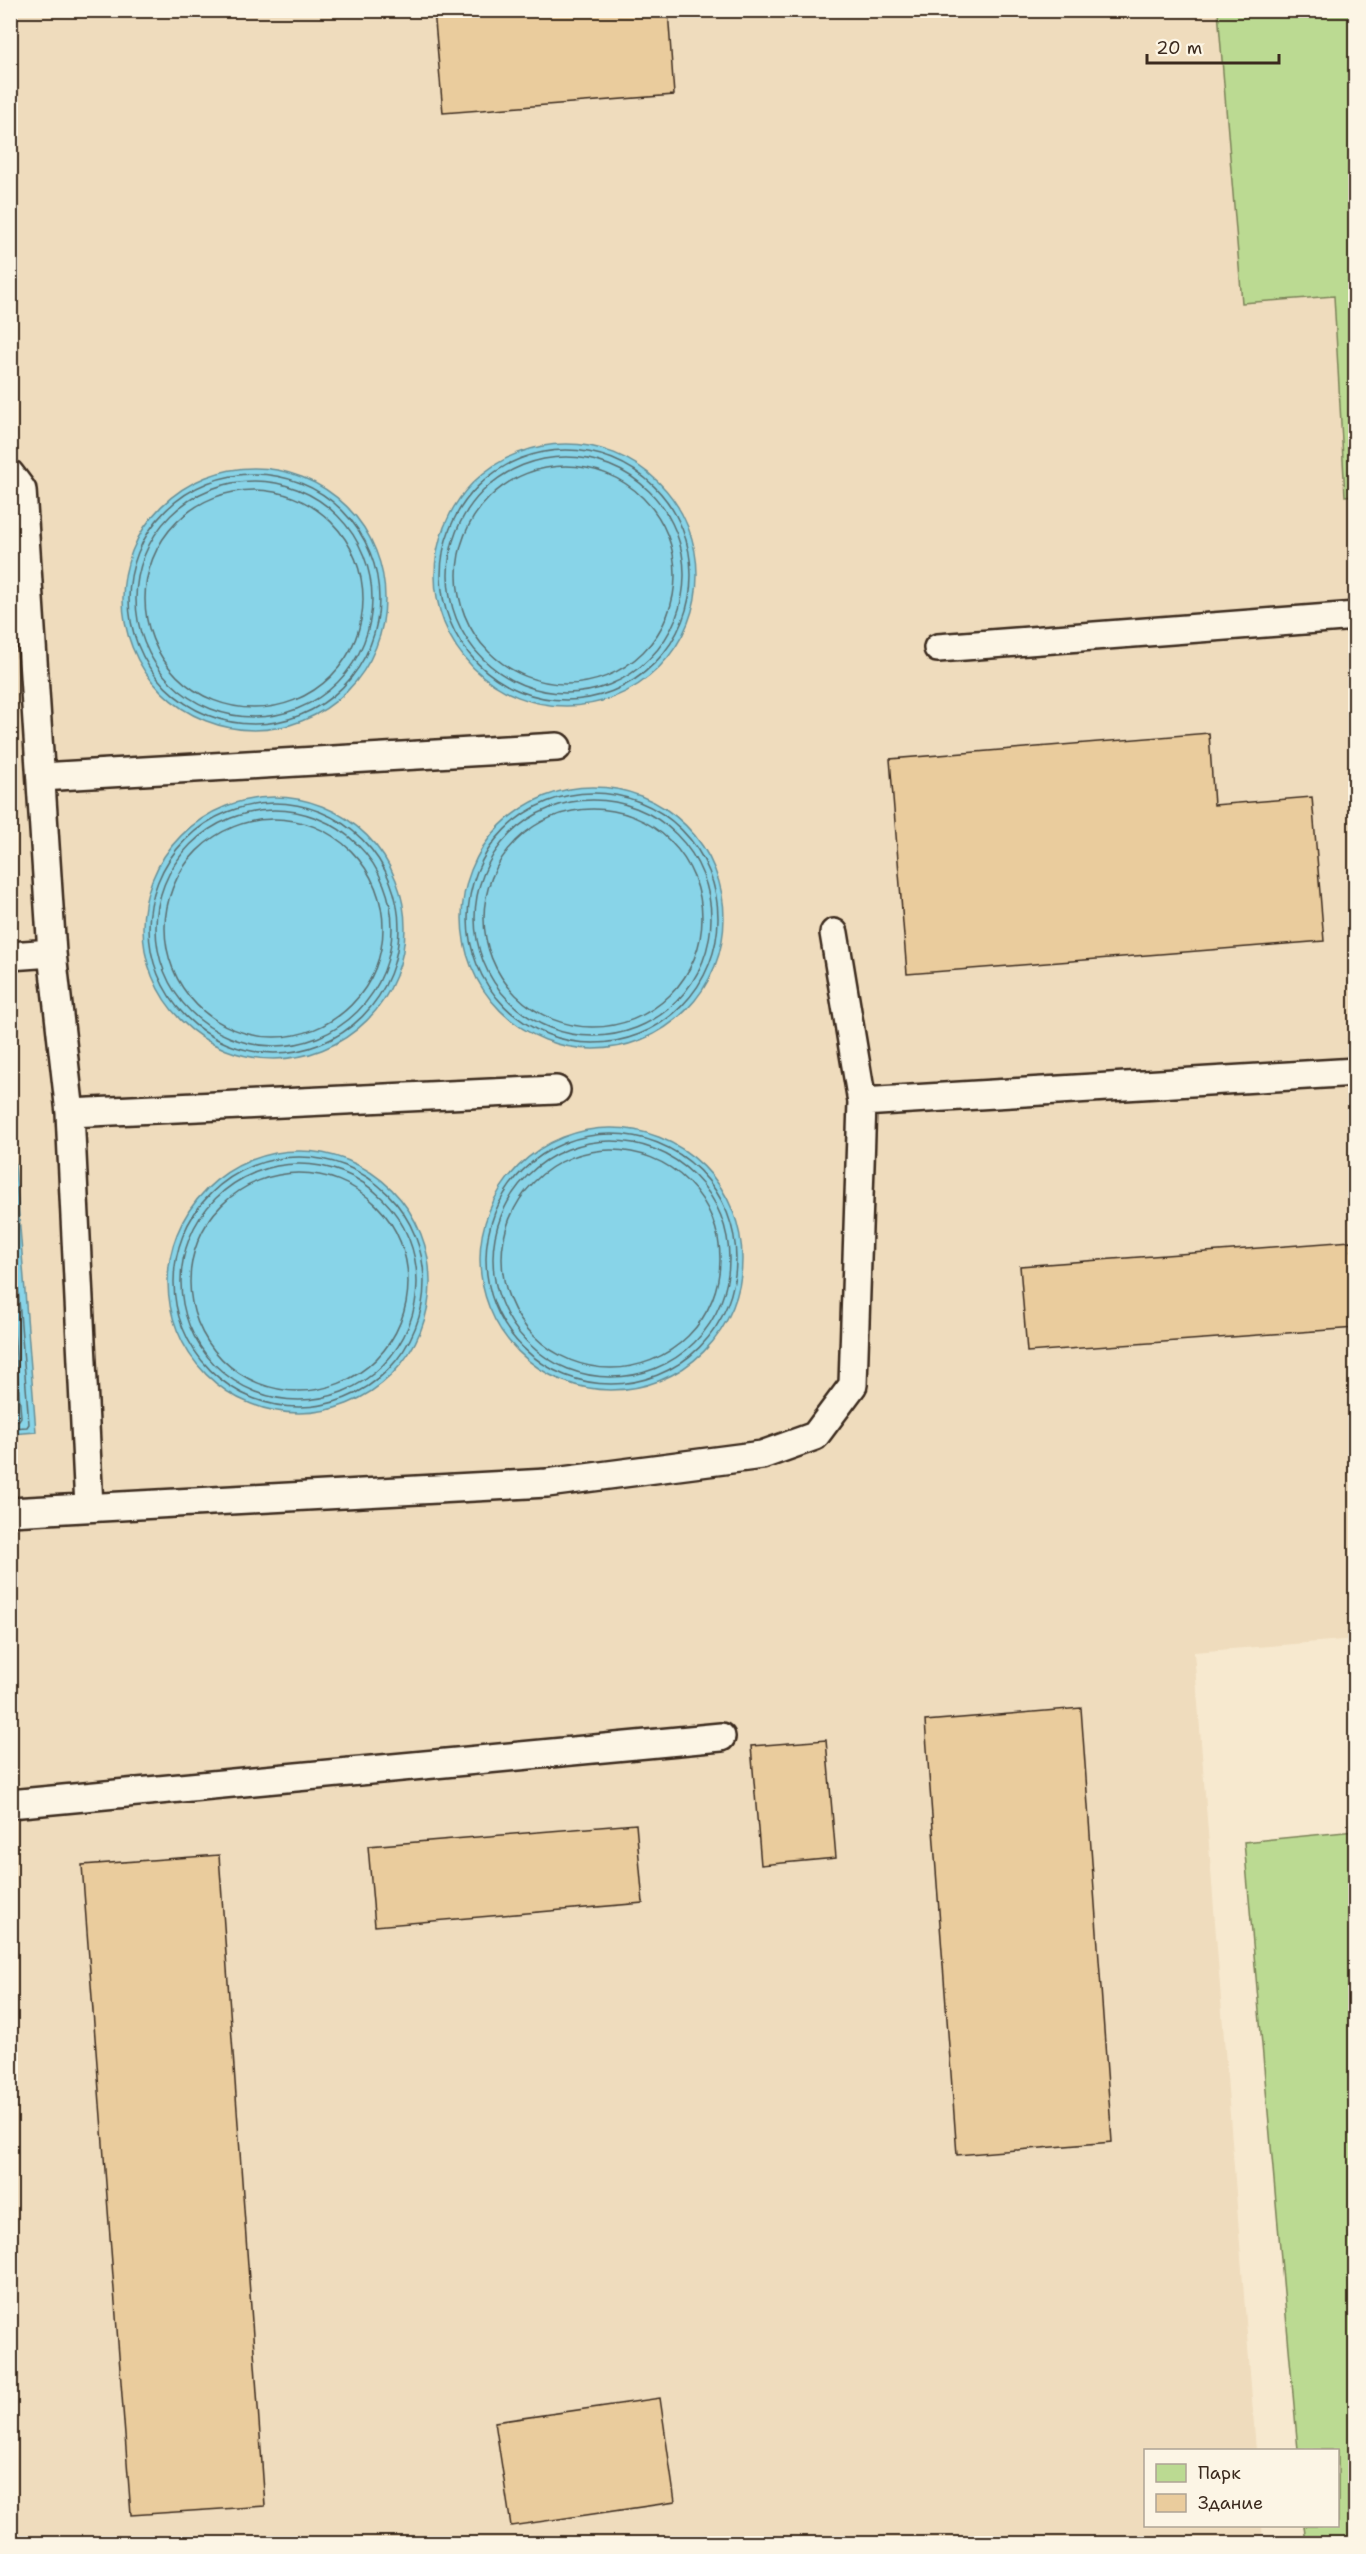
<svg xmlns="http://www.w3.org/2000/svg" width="1366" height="2554" viewBox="0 0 1366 2554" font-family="'Shantell Sans',sans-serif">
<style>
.built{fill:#efdcbd}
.green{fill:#bbda92;stroke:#7b8258;stroke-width:1.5}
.water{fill:#88d4e8;stroke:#699097;stroke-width:1.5}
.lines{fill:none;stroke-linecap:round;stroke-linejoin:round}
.shore{stroke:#5a6e6f;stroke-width:1.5}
.building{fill:#eacc9d;stroke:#3b2a1e;stroke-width:1.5}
.lane-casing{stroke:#3b2a1e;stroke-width:32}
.lane{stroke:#fcf5e5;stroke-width:27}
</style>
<rect width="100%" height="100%" fill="#f7e9cf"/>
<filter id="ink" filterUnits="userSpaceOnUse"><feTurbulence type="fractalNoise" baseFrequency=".0167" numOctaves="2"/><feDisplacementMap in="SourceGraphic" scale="12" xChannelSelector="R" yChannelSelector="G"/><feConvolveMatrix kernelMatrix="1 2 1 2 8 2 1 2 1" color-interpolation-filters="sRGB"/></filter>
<g filter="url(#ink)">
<!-- built -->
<path class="built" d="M 11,11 L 1218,11 L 1242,302 L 1334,296 L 1345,496 L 1356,495 L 1355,1639 L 1194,1652 L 1256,2450 L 1146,2450 L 1146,2526 L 1262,2526 L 1263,2543 L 11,2544 Z"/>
<!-- green -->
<path class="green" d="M 1218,11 L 1355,11 L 1355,495 L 1345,496 L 1334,296 L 1242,303 Z
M 1355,1831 L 1355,2543 L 1306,2543 L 1304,2526 L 1338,2526 L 1338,2450 L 1298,2450 L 1244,1842 Z"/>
<!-- water -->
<path class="water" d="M435 575a131 131 0 1 1 262 0a131 131 0 1 1-262 0Z
M123 599a131 131 0 1 1 262 0a131 131 0 1 1-262 0Z
M462 918a131 131 0 1 1 262 0a131 131 0 1 1-262 0Z
M143 928a131 131 0 1 1 262 0a131 131 0 1 1-262 0Z
M 11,1113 L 36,1432 L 11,1434 L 10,1434 Z
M480 1259a131 131 0 1 1 262 0a131 131 0 1 1-262 0Z
M168 1282a131 131 0 1 1 262 0a131 131 0 1 1-262 0Z"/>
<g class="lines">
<!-- shore -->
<path class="shore" d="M441 575a125 125 0 1 1 250 0a125 125 0 1 1-250 0Z
M448 575a118 118 0 1 1 236 0a118 118 0 1 1-236 0Z
M457 575a109 109 0 1 1 218 0a109 109 0 1 1-218 0Z
M129 599a125 125 0 1 1 250 0a125 125 0 1 1-250 0Z
M136 599a118 118 0 1 1 236 0a118 118 0 1 1-236 0Z
M145 599a109 109 0 1 1 218 0a109 109 0 1 1-218 0Z
M468 918a125 125 0 1 1 250 0a125 125 0 1 1-250 0Z
M475 918a118 118 0 1 1 236 0a118 118 0 1 1-236 0Z
M149 928a125 125 0 1 1 250 0a125 125 0 1 1-250 0Z
M484 918a109 109 0 1 1 218 0a109 109 0 1 1-218 0Z
M156 928a118 118 0 1 1 236 0a118 118 0 1 1-236 0Z
M165 928a109 109 0 1 1 218 0a109 109 0 1 1-218 0Z
M486 1259a125 125 0 1 1 250 0a125 125 0 1 1-250 0Z
M493 1259a118 118 0 1 1 236 0a118 118 0 1 1-236 0Z
M502 1259a109 109 0 1 1 218 0a109 109 0 1 1-218 0Z
M174 1282a125 125 0 1 1 250 0a125 125 0 1 1-250 0Z
M181 1282a118 118 0 1 1 236 0a118 118 0 1 1-236 0Z
M190 1282a109 109 0 1 1 218 0a109 109 0 1 1-218 0Z
M 10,1189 L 29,1424 L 27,1427 L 10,1428
M 10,1283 L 21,1417 L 19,1420 L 10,1420"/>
</g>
<!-- building -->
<path class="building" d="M 434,10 L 668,10 L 674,95 L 443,113 Z
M 1209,733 L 1214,805 L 1312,797 L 1324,941 L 907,974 L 890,759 Z
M 1351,1241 L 1356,1328 L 1027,1352 L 1020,1266 Z
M 1081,1708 L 1112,2142 L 957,2155 L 925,1721 Z
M 826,1740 L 836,1858 L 761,1865 L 751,1746 Z
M 636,1824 L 643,1903 L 375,1926 L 368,1846 Z
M 219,1855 L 265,2506 L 131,2515 L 82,1865 Z
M 660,2398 L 675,2502 L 511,2526 L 495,2422 Z"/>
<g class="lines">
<defs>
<path id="lane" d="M 10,474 L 22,490 L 52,953 L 70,1113
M 938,648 L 1356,616
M 41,777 L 557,747
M 10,956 L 52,953
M 862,1102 L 1356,1072
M 89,1507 L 70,1113 L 556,1090
M 10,1512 L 547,1483 L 762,1455 L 815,1436 L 853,1385 L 862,1102 L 834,933
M 10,1804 L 721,1737"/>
</defs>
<!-- lane casing -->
<use href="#lane" class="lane-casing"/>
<!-- lane -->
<use href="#lane" class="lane"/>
</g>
</g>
<!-- margin -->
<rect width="1366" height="2554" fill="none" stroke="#fcf5e5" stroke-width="36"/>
<rect x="18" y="18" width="1330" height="2518" fill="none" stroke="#3b2a1e" stroke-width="2" filter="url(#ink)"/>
<!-- legend -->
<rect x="1144" y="2449" width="195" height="78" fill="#fcf5e5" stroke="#afa495" stroke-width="1.5"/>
<rect x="1156" y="2464" width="30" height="18" fill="#bbda92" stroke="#afa495" stroke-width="1.5"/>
<text x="1198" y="2479" font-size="18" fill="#3b2a1e">Парк</text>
<rect x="1156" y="2494" width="30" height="18" fill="#eacc9d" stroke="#afa495" stroke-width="1.5"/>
<text x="1198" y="2509" font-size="18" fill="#3b2a1e">Здание</text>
<!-- scale -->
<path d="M1147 54v9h132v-9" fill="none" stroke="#3b2a1e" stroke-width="3"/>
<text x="1156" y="54" font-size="18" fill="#3b2a1e" stroke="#fcf5e5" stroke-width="4.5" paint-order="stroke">20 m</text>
</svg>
